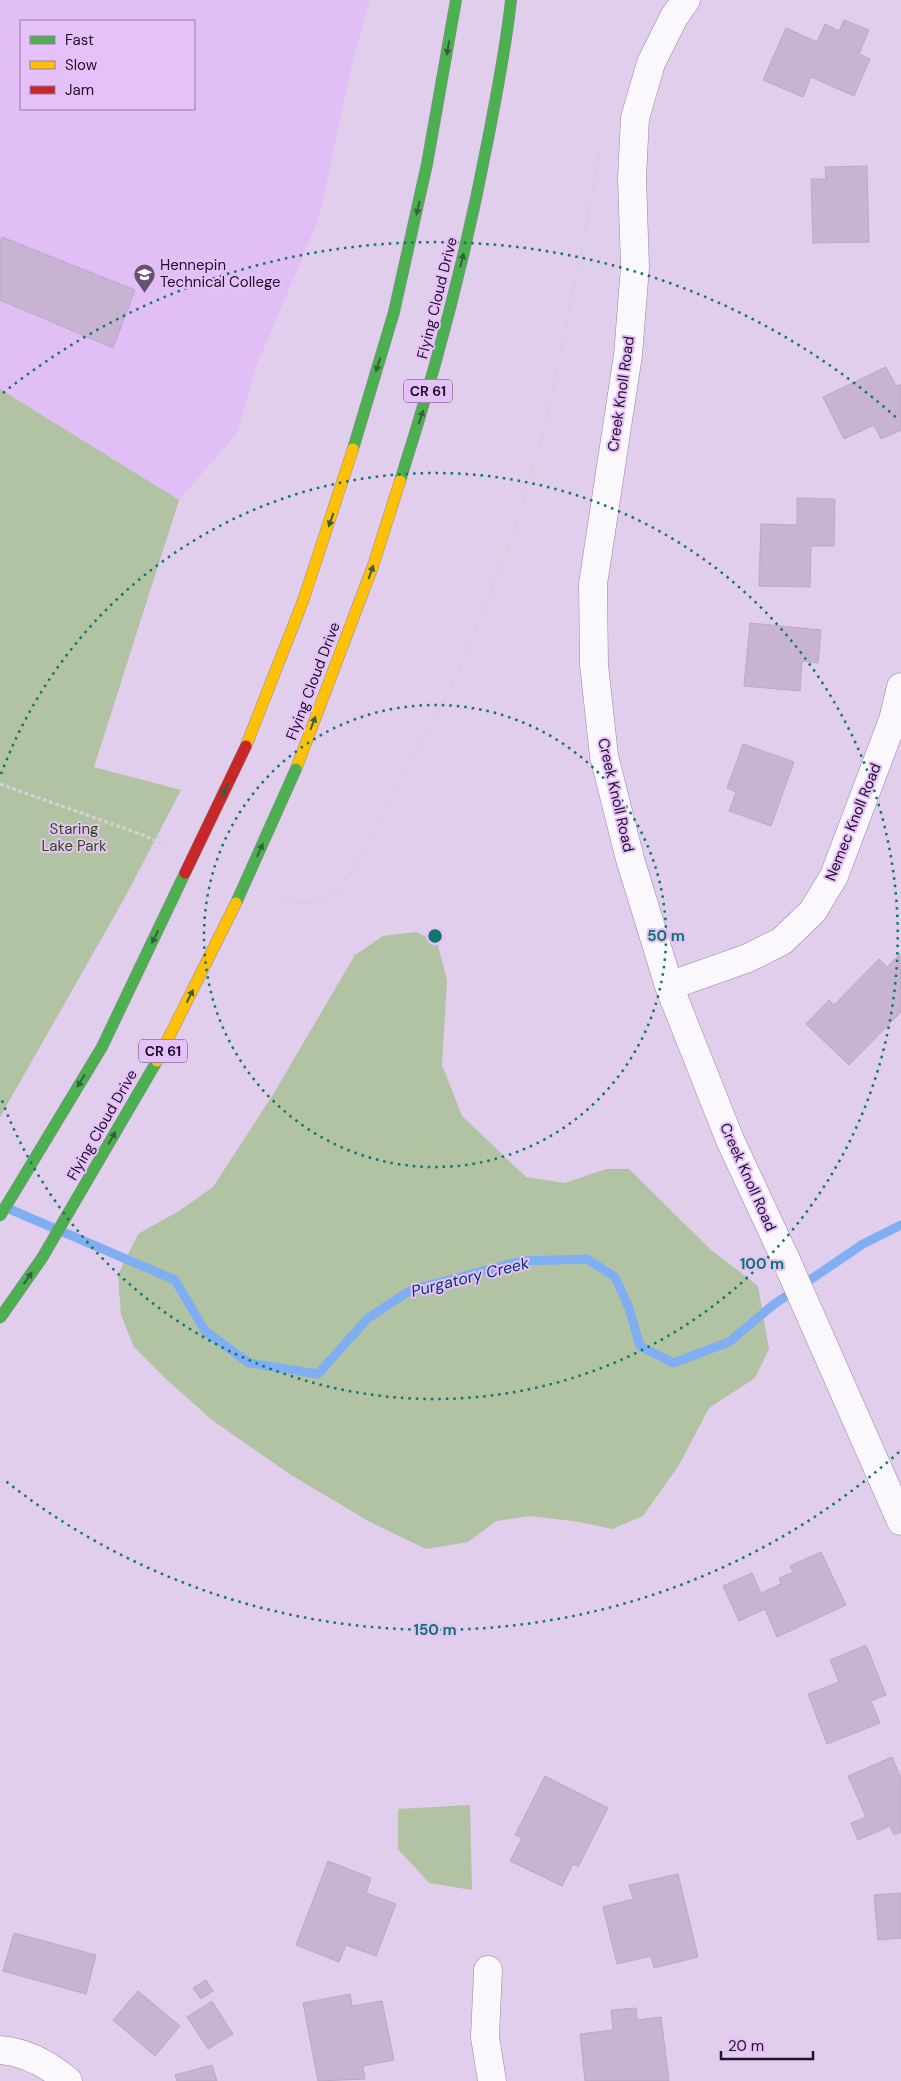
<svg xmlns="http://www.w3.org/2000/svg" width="901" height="2081" viewBox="0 0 901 2081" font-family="'DM Sans',sans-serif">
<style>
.built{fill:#e2bef6;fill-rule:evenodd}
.green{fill:#b1c3a2}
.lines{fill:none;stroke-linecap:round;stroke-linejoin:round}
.stream{stroke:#80aef2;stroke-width:9}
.building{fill:#c8b3d3;stroke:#baa9c4}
.street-casing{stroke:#9786a0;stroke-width:29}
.fast-casing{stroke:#9786a0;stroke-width:12}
.slow-casing{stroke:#9786a0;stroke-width:12}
.path{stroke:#d7d0db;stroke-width:3;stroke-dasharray:4 2.5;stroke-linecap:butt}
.street{stroke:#faf8fc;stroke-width:28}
.fast{stroke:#4caf50;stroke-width:11}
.slow{stroke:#ffc107;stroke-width:11}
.fast-bridge-casing{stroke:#9786a0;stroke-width:12;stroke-linecap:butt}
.slow-bridge-casing{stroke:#9786a0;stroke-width:12;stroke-linecap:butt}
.jam-bridge-casing{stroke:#9786a0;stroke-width:12;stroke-linecap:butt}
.fast-bridge{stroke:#4caf50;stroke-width:11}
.slow-bridge{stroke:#ffc107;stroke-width:11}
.jam-bridge{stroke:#c62828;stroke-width:11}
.oneway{fill:#36603d}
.ring{fill:none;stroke:#0f766e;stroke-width:2.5;stroke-dasharray:2.5 5}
.labels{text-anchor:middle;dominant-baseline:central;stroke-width:4;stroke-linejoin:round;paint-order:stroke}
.shield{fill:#e5c0f9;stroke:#5c4568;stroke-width:1}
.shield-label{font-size:14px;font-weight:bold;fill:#21102a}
.poi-label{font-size:15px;fill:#21102a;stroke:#e5c0f9;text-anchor:start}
.street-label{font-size:15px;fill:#21102a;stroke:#e5c0f9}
.park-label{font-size:15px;fill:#2e5109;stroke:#e5c0f9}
.water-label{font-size:16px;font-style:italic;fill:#033a6e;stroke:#e5c0f9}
.centre{fill:#0f766e;stroke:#e5c0f9;stroke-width:2.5}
.ring-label{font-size:15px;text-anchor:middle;font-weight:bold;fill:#0f766e;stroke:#e5c0f9;stroke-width:4;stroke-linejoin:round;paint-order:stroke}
</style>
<rect width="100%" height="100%" fill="#e1cdec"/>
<!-- built -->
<path class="built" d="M 0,0 L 370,0 L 353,59 L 319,218 L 256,367 L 237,433 L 179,500 L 0,389 ZM 21,21 L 194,21 L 194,109 L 21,109 Z"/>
<!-- green -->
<path class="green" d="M 0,389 L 179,500 L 94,767 L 181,790 L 124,899 L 0,1117 Z
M 416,932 L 437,942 L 447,980 L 442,1065 L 462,1116 L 526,1177 L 565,1183 L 606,1169 L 629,1169 L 710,1249 L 758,1286 L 769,1349 L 755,1378 L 709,1408 L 679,1465 L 643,1516 L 612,1529 L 580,1522 L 531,1516 L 496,1521 L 468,1542 L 426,1549 L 370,1522 L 291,1475 L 212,1420 L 165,1378 L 134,1347 L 121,1315 L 118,1275 L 138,1234 L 179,1211 L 213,1187 L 274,1093 L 355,955 L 383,936 Z
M 470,1805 L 472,1890 L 429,1883 L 398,1849 L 398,1809 Z"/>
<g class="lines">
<!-- stream -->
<path class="stream" d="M 7,1208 L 175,1280 L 205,1331 L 249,1363 L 318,1374 L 368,1318 L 411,1290 L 521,1261 L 587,1259 L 615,1277 L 629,1308 L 640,1346 L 673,1363 L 729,1342 L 773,1305 L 863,1244 L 901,1225"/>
</g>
<!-- building -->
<path class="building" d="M 844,20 L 869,30 L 859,54 L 870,59 L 854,96 L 811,77 L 803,97 L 763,80 L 786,28 L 817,42 L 825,24 L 839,31 Z
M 867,166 L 869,242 L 813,243 L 811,179 L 826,179 L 825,167 Z
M 2,237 L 135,290 L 113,348 L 0,300 L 0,242 Z
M 886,367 L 896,386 L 901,384 L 901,430 L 881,439 L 874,425 L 844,439 L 823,397 Z
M 797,498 L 835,499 L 834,546 L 811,546 L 810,587 L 759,586 L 761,524 L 797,525 Z
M 750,623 L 821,630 L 818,663 L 802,661 L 800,691 L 744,686 Z
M 743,744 L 794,762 L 771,826 L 729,811 L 736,792 L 727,788 Z
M 900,954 L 901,1012 L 849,1065 L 806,1024 L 829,1000 L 834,1005 L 879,959 L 887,967 Z
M 821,1552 L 846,1605 L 777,1637 L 765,1609 L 739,1621 L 723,1586 L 752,1573 L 761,1593 L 781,1584 L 779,1578 L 793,1572 L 790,1566 Z
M 866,1645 L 886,1695 L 871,1701 L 880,1723 L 827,1744 L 808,1694 L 839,1682 L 830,1660 Z
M 892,1757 L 901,1778 L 901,1832 L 894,1835 L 890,1826 L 858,1840 L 851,1823 L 866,1817 L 848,1776 Z
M 545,1776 L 608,1808 L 578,1867 L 573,1864 L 562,1886 L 510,1861 L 522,1838 L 515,1835 Z
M 328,1861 L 371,1878 L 366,1893 L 396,1904 L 376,1956 L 346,1945 L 339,1962 L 296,1945 Z
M 678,1874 L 698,1957 L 654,1968 L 651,1956 L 617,1964 L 603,1907 L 633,1899 L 629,1885 Z
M 901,1893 L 901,1938 L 878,1940 L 874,1895 Z
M 14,1933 L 96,1955 L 86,1994 L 3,1971 Z
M 206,1980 L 213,1991 L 201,1999 L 193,1988 Z
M 138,1991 L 180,2026 L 155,2056 L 113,2020 Z
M 350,1994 L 352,2006 L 382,2001 L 394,2060 L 363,2066 L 365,2079 L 318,2081 L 303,2003 Z
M 212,2001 L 233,2034 L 208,2049 L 187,2017 Z
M 636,2008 L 637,2020 L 661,2017 L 669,2081 L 585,2081 L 580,2034 L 613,2030 L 611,2010 Z
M 212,2065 L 217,2081 L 177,2081 L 175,2075 Z"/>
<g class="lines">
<defs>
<path id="street" d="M 686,0 L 674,17 L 651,63 L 635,118 L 632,178 L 635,267 L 628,355 L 593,584 L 594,665 L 604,756 L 630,859 L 669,986 L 730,1140 L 786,1260 L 901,1521
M 669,986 L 748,958 L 782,941 L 813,911 L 834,876 L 893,720 L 901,687
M 488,1970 L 485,2037 L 492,2081
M 0,2050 C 26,2052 49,2065 68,2081"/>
<path id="fast" d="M 353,449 L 394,312 L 427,164 L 456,0
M 400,481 C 436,369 466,255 488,139 C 497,93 506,47 511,0"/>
<path id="slow" d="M 246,746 L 303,601 L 353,449
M 296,769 L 373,566 L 400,481"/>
</defs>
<!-- street casing -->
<use href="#street" class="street-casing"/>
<!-- fast casing -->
<use href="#fast" class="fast-casing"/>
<!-- slow casing -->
<use href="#slow" class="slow-casing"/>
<!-- path -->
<path class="path" d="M 0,784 L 143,835 L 166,846
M 271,894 C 294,904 317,908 338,891 C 343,886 348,877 352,871 L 459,671 L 515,529 L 546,422 L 582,248 L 602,138"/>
<!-- street -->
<use href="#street" class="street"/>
<!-- fast -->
<use href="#fast" class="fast"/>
<!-- slow -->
<use href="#slow" class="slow"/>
<defs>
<path id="fast-bridge" d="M 236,903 L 296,769
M 0,1216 L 102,1047 L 185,873
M 0,1318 L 42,1258 L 157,1061"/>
<path id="slow-bridge" d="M 157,1061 L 236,903"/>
<path id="jam-bridge" d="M 185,873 L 246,746"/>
</defs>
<!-- fast-bridge casing -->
<use href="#fast-bridge" class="fast-bridge-casing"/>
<!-- slow-bridge casing -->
<use href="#slow-bridge" class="slow-bridge-casing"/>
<!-- jam-bridge casing -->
<use href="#jam-bridge" class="jam-bridge-casing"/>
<!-- fast-bridge -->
<use href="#fast-bridge" class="fast-bridge"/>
<!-- slow-bridge -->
<use href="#slow-bridge" class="slow-bridge"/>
<!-- jam-bridge -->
<use href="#jam-bridge" class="jam-bridge"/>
</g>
<!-- one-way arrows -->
<defs><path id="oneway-solid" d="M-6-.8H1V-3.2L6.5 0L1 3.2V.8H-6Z" transform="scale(1.25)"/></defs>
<g class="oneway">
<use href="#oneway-solid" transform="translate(448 48) rotate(100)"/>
<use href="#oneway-solid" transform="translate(418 208) rotate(103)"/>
<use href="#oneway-solid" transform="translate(462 260) rotate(-76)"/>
<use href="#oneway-solid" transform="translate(378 365) rotate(107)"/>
<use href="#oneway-solid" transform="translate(421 417) rotate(-72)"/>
<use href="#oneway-solid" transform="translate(331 520) rotate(109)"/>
<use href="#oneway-solid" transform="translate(371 572) rotate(-70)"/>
<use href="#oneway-solid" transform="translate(313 723) rotate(-69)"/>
<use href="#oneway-solid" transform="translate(225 790) rotate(116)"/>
<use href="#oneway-solid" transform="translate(260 850) rotate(-66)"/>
<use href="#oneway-solid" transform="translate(155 937) rotate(116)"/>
<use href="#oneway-solid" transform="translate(190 996) rotate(-63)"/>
<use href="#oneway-solid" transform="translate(81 1081) rotate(121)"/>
<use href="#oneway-solid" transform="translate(112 1138) rotate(-60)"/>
<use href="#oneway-solid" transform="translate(28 1278) rotate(-55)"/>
</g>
<!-- distance rings -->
<g class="ring">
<circle cx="435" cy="936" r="231"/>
<path d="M1 774A463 463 0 1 1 1 1098"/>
<path d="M899 1452A694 694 0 0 1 3 1479M3 393A694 694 0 0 1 899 420"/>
</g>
<!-- icons -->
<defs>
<symbol id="university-pin" viewBox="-11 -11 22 30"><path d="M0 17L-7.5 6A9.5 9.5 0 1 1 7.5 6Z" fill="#64526e" stroke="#e5c0f9"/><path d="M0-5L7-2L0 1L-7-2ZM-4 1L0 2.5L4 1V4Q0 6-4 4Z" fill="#fff"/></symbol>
</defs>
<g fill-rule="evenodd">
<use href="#university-pin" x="132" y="262" width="25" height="34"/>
</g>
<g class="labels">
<!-- shield labels -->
<g class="shield">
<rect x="404" y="379.5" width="48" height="23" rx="4"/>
<rect x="139" y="1039.5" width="48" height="23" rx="4"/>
</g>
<g class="shield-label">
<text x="428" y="391">CR 61</text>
<text x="163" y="1051">CR 61</text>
</g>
<!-- poi labels -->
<g class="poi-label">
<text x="160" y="265">Hennepin<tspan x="160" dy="17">Technical College</tspan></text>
</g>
<!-- street labels -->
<g class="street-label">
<text transform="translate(437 298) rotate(-76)">Flying Cloud Drive</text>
<text transform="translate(621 394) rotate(-82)">Creek Knoll Road</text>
<text transform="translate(313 681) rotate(-69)">Flying Cloud Drive</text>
<text transform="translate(616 795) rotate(77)">Creek Knoll Road</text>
<text transform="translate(853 822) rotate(-68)">Nemec Knoll Road</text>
<text transform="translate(102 1125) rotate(-60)">Flying Cloud Drive</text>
<text transform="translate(748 1177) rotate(66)">Creek Knoll Road</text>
</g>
<!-- park labels -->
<g class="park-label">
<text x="74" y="829">Staring<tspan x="74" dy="17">Lake Park</tspan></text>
</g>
<!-- water labels -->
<g class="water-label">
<text transform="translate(470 1277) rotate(-14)">Purgatory Creek</text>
</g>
</g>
<circle cx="435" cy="936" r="8" class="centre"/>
<g class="ring-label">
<text x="666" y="941">50 m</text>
<text x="762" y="1269">100 m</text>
<text x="435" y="1635">150 m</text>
</g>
<!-- legend -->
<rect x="20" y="20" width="175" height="90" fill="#e5c0f9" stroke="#977aa6"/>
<rect x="30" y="36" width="25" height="8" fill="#4caf50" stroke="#977aa6"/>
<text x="65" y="45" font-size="15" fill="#21102a">Fast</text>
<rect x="30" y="61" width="25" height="8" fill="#ffc107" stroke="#977aa6"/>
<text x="65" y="70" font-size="15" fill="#21102a">Slow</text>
<rect x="30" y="86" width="25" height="8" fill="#c62828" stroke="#977aa6"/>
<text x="65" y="95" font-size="15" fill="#21102a">Jam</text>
<!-- scale -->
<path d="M721 2051v8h92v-8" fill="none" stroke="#21102a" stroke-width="2.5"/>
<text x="728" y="2051" font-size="15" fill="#21102a" stroke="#e5c0f9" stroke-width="4" paint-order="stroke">20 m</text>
</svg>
